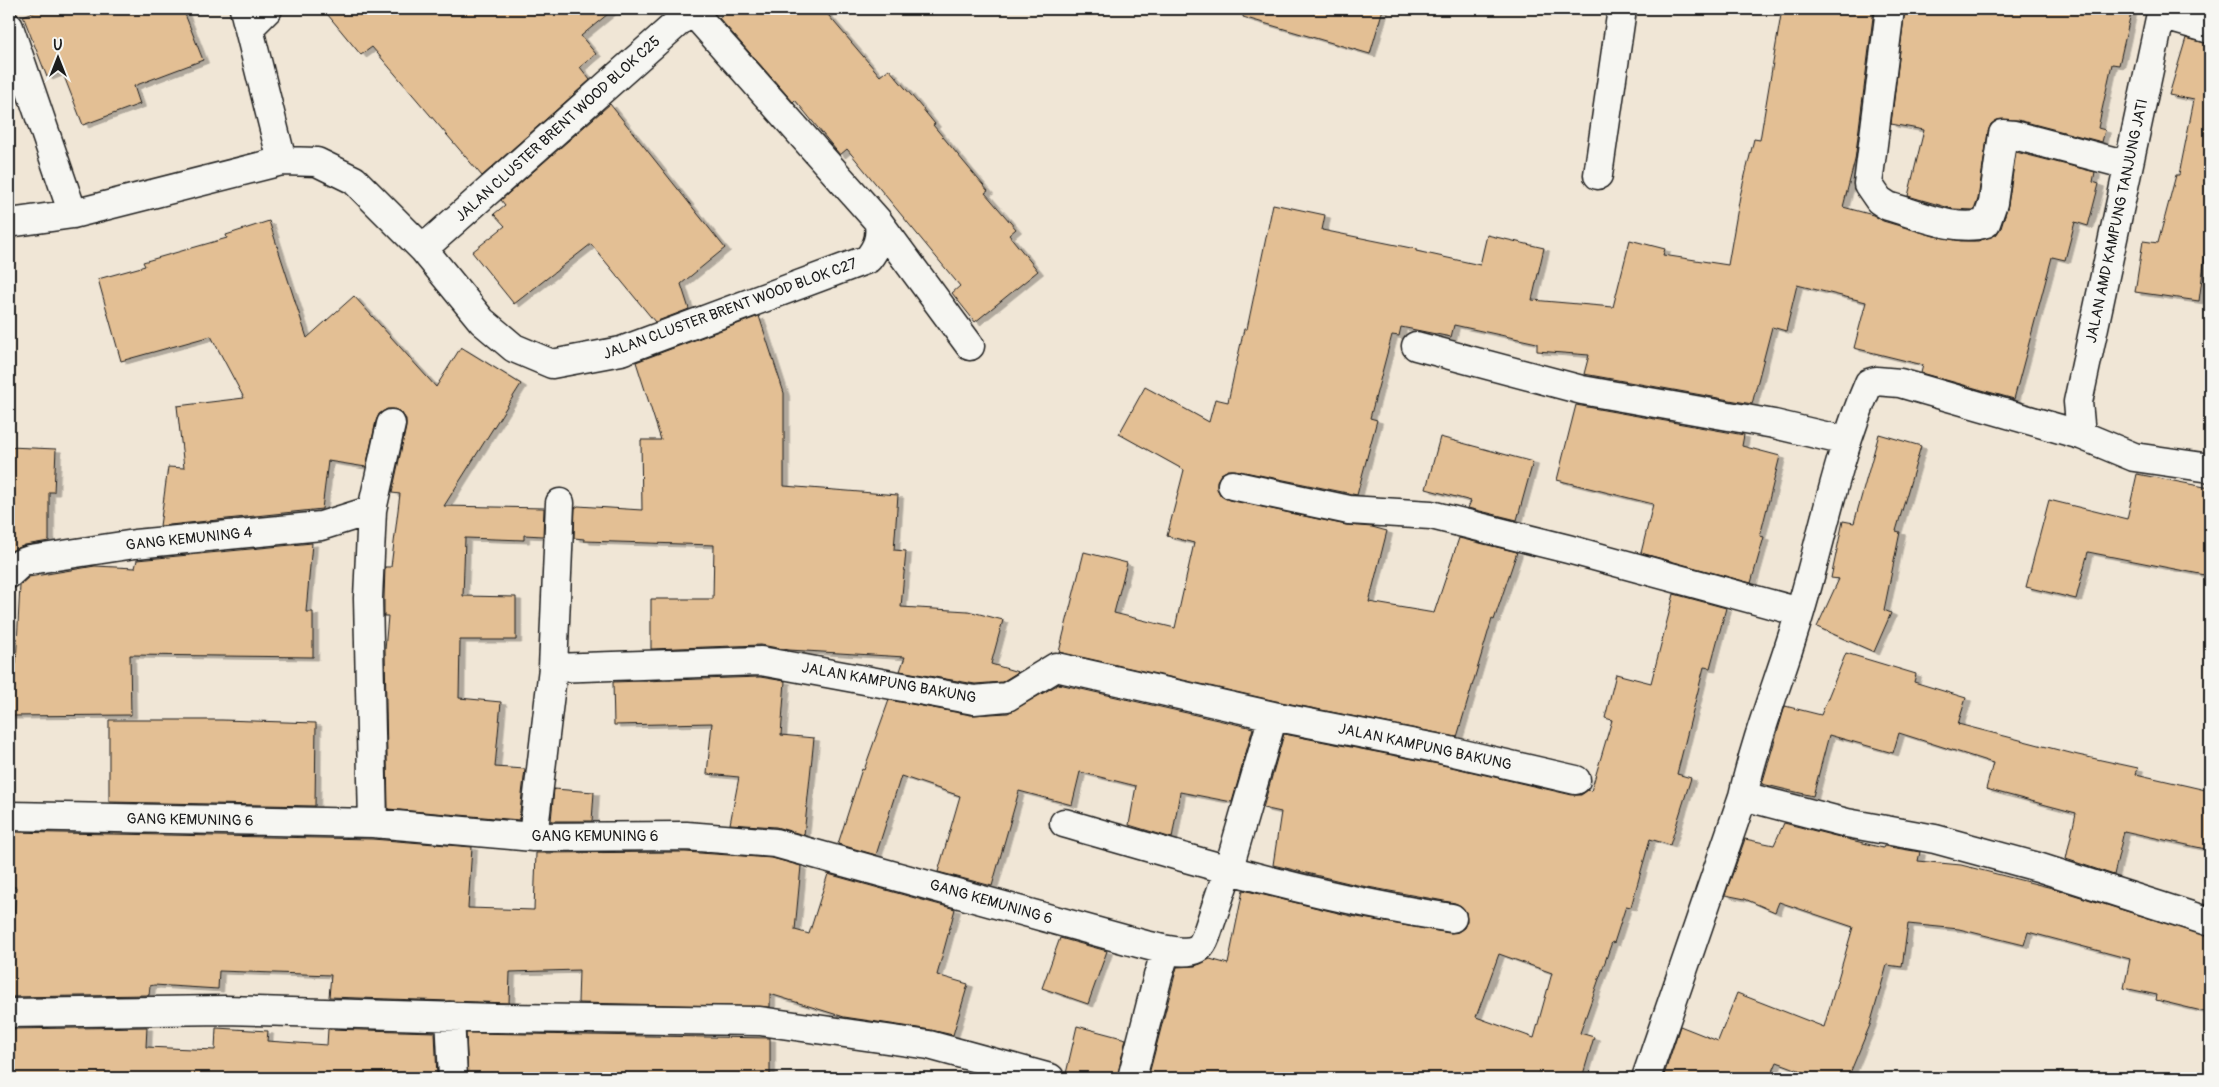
<svg xmlns="http://www.w3.org/2000/svg" width="2219" height="1087" viewBox="0 0 2219 1087" font-family="Pangolin,sans-serif">
<style>
.building{fill:#e3bf94;stroke:#1c1c1c;fill-rule:evenodd;filter:url(#shadow)}
.lines{fill:none;stroke-linecap:round;stroke-linejoin:round}
.minor-casing{stroke:#1c1c1c;stroke-width:31}
.minor{stroke:#f6f6f2;stroke-width:28}
.labels{text-anchor:middle;dominant-baseline:central;stroke-width:4.5;stroke-linejoin:round;paint-order:stroke}
.street-label{font-size:15px;fill:#1c1c1c;stroke:#f6f6f2}
</style>
<defs>
<filter id="shadow"><feDropShadow dx="5.5" dy="3" stdDeviation="0" flood-color="#0004"/></filter>
</defs>
<rect width="100%" height="100%" fill="#f0e6d6"/>
<filter id="ink" filterUnits="userSpaceOnUse"><feTurbulence type="fractalNoise" baseFrequency=".02" numOctaves="2"/><feDisplacementMap in="SourceGraphic" scale="10" xChannelSelector="R" yChannelSelector="G"/><feConvolveMatrix kernelMatrix="1 2 1 2 8 2 1 2 1" color-interpolation-filters="sRGB"/></filter>
<g filter="url(#ink)">
<!-- building -->
<path class="building" d="M 42,9 L 183,9 L 203,60 L 134,86 L 140,104 L 83,125 L 62,71 L 47,77 L 23,16 Z
M 323,9 L 614,9 L 581,36 L 596,54 L 580,67 L 590,80 L 482,176 L 372,47 L 361,55 Z
M 730,9 L 823,9 L 880,76 L 889,69 L 922,108 L 935,124 L 933,125 L 988,191 L 985,193 L 1016,229 L 1009,235 L 1038,271 L 975,322 L 952,293 L 960,286 L 847,149 L 840,155 L 795,100 L 793,102 L 719,18 Z
M 1244,9 L 1383,9 L 1370,54 L 1243,17 Z
M 1782,9 L 1874,9 L 1855,160 L 1843,207 L 1873,215 L 1883,221 L 1934,236 L 1961,241 L 1978,241 L 1996,235 L 2001,228 L 2008,205 L 2016,152 L 2095,172 L 2093,182 L 2099,184 L 2088,226 L 2075,222 L 2065,260 L 2052,257 L 2014,399 L 1921,373 L 1923,365 L 1854,348 L 1866,302 L 1797,285 L 1786,331 L 1772,327 L 1752,404 L 1584,374 L 1589,355 L 1537,351 L 1537,343 L 1454,325 L 1451,337 L 1401,327 L 1399,336 L 1392,335 L 1370,418 L 1377,420 L 1357,495 L 1235,470 L 1228,470 L 1221,474 L 1217,481 L 1217,489 L 1221,496 L 1229,500 L 1346,525 L 1372,527 L 1387,531 L 1369,602 L 1434,613 L 1459,538 L 1517,552 L 1494,620 L 1492,619 L 1457,737 L 1276,701 L 1059,652 L 1084,552 L 1127,563 L 1114,613 L 1175,628 L 1194,543 L 1167,536 L 1184,470 L 1119,434 L 1145,387 L 1209,422 L 1215,399 L 1228,402 L 1244,329 L 1247,329 L 1273,204 L 1325,215 L 1322,230 L 1416,249 L 1416,251 L 1480,265 L 1487,235 L 1544,248 L 1532,300 L 1613,307 L 1630,240 L 1665,249 L 1663,255 L 1728,265 L 1740,196 L 1754,139 L 1760,140 Z
M 1905,9 L 2115,9 L 2131,13 L 2119,65 L 2112,64 L 2098,128 L 2105,130 L 2102,142 L 2018,120 L 1997,120 L 1991,124 L 1988,132 L 1978,199 L 1974,210 L 1953,209 L 1908,196 L 1924,130 L 1891,124 Z
M 2186,38 L 2210,44 L 2210,242 L 2207,241 L 2199,301 L 2135,292 L 2143,241 L 2158,243 L 2176,175 L 2179,175 L 2194,100 L 2169,95 Z
M 610,104 L 725,248 L 681,284 L 689,309 L 655,322 L 591,244 L 514,304 L 472,252 L 505,226 L 494,214 L 505,205 L 501,200 Z
M 269,221 L 307,338 L 354,296 L 436,387 L 461,347 L 521,384 L 444,506 L 544,508 L 543,536 L 524,535 L 524,540 L 465,538 L 463,596 L 516,597 L 516,640 L 460,640 L 459,698 L 501,702 L 495,767 L 525,769 L 519,820 L 388,809 L 385,650 L 388,616 L 384,616 L 384,598 L 385,567 L 391,567 L 400,494 L 392,493 L 406,427 L 406,419 L 401,412 L 394,409 L 387,409 L 379,414 L 376,421 L 366,467 L 328,461 L 322,509 L 160,526 L 168,467 L 184,468 L 177,406 L 244,398 L 211,336 L 121,361 L 98,279 L 145,266 L 143,262 L 227,238 L 226,235 Z
M 759,316 L 784,393 L 784,486 L 898,495 L 894,550 L 906,551 L 901,607 L 968,611 L 1003,620 L 991,664 L 1018,672 L 1002,682 L 975,684 L 900,671 L 905,657 L 789,650 L 761,645 L 651,649 L 651,599 L 713,599 L 714,545 L 584,541 L 584,539 L 574,538 L 575,508 L 578,506 L 642,510 L 641,440 L 661,440 L 636,362 Z
M 1576,405 L 1744,435 L 1742,446 L 1780,456 L 1760,536 L 1764,537 L 1751,583 L 1641,553 L 1653,504 L 1557,480 Z
M 1879,434 L 1921,446 L 1896,531 L 1900,532 L 1884,610 L 1891,613 L 1874,652 L 1817,627 L 1839,579 L 1831,578 L 1843,521 L 1854,523 Z
M 1440,437 L 1533,462 L 1517,520 L 1468,508 L 1471,501 L 1426,489 Z
M 9,447 L 56,449 L 54,492 L 49,492 L 49,541 L 25,545 L 11,551 L 9,551 Z
M 2137,474 L 2210,488 L 2210,576 L 2088,552 L 2076,599 L 2026,587 L 2049,500 L 2127,519 Z
M 312,543 L 306,612 L 313,612 L 313,657 L 130,655 L 131,715 L 9,716 L 9,663 L 16,664 L 20,585 L 29,577 L 95,566 L 135,568 L 137,560 Z
M 1674,594 L 1726,608 L 1710,668 L 1704,667 L 1677,774 L 1691,778 L 1670,845 L 1650,839 L 1631,907 L 1626,906 L 1614,943 L 1612,942 L 1580,1033 L 1594,1037 L 1582,1078 L 1148,1078 L 1177,967 L 1195,966 L 1210,959 L 1228,964 L 1243,890 L 1351,916 L 1449,933 L 1458,932 L 1464,928 L 1467,921 L 1466,912 L 1461,906 L 1455,903 L 1357,885 L 1273,865 L 1281,812 L 1263,808 L 1284,734 L 1438,764 L 1572,795 L 1581,795 L 1588,790 L 1591,791 L 1612,720 L 1605,718 L 1616,674 L 1651,683 ZM 1499,954 L 1552,973 L 1534,1038 L 1476,1017 Z
M 1846,653 L 1916,674 L 1914,682 L 1966,698 L 1958,724 L 2078,755 L 2138,768 L 2136,774 L 2210,791 L 2210,850 L 2124,831 L 2114,875 L 2066,859 L 2076,813 L 1986,789 L 1993,763 L 1899,733 L 1893,753 L 1829,735 L 1813,796 L 1762,784 L 1785,706 L 1821,715 Z
M 760,677 L 785,681 L 781,735 L 814,738 L 804,835 L 776,827 L 730,824 L 739,777 L 707,774 L 712,723 L 614,725 L 613,682 Z
M 1059,684 L 1253,728 L 1232,802 L 1180,792 L 1172,838 L 1129,825 L 1136,786 L 1080,772 L 1072,805 L 1019,791 L 992,886 L 938,872 L 960,796 L 901,776 L 876,855 L 838,844 L 862,769 L 864,770 L 889,700 L 971,715 L 1008,713 Z
M 109,720 L 222,720 L 316,723 L 315,806 L 109,802 Z
M 554,789 L 594,792 L 592,821 L 551,821 Z
M 1784,823 L 1883,848 L 1884,846 L 1920,852 L 1918,861 L 1961,865 L 2052,888 L 2210,937 L 2210,1013 L 2156,1000 L 2157,995 L 2124,988 L 2130,959 L 2028,932 L 2024,945 L 1959,929 L 1908,924 L 1902,967 L 1887,965 L 1870,1025 L 1848,1078 L 1820,1078 L 1777,1062 L 1770,1078 L 1673,1078 L 1664,1075 L 1680,1026 L 1718,1041 L 1737,993 L 1824,1027 L 1853,927 L 1779,902 L 1775,912 L 1745,899 L 1725,895 L 1745,839 L 1774,845 Z
M 9,832 L 372,839 L 472,847 L 468,908 L 534,910 L 536,853 L 685,852 L 772,858 L 801,866 L 795,930 L 809,934 L 828,874 L 955,909 L 937,975 L 968,984 L 953,1035 L 931,1030 L 844,1017 L 770,994 L 770,1007 L 578,1003 L 579,970 L 510,972 L 509,1003 L 329,997 L 331,975 L 219,971 L 218,989 L 154,985 L 150,986 L 149,995 L 9,997 L 16,887 L 9,887 Z
M 1060,938 L 1107,951 L 1088,1004 L 1042,988 Z
M 1077,1026 L 1126,1039 L 1117,1078 L 1065,1078 Z
M 147,1027 L 146,1047 L 215,1050 L 216,1028 L 268,1031 L 267,1041 L 327,1045 L 328,1029 L 435,1032 L 437,1078 L 9,1078 L 9,1029 Z
M 466,1033 L 770,1038 L 770,1078 L 468,1078 Z"/>
<g class="lines">
<defs>
<path id="minor" d="M 1890,9 L 1868,184 L 1879,200 L 1888,206 C 1917,214 1957,233 1986,223 L 1993,203 L 2003,134 L 2014,135 L 2128,165
M 692,11 L 877,220 L 970,346
M 2161,15 L 2210,29
M 9,27 L 73,214
M 250,27 L 268,9
M 282,161 L 317,162 L 354,180 L 423,249 L 482,321 L 514,348 L 552,364 L 621,351 L 868,259 C 876,249 881,239 879,225
M 1598,175 L 1622,9
M 9,223 L 73,214 L 282,161 L 244,9
M 423,249 L 693,9
M 1416,346 L 1582,390 L 1774,424 L 1846,441
M 2081,435 L 2078,402 L 2162,9
M 1232,485 L 1349,510 L 1431,515 L 1568,549 L 1800,612
M 9,574 L 21,563 L 30,560 L 135,544 L 321,526 L 372,510
M 553,668 L 761,661 L 974,700 L 1007,697 L 1056,667 L 1273,716
M 1743,796 L 1847,823 L 1935,839 L 2038,867 L 2210,922
M 9,816 L 373,823 L 533,837 L 686,836 L 775,843 L 1127,940 C 1144,944 1182,957 1197,949 C 1202,946 1204,941 1206,936 L 1228,871 L 1273,716 L 1441,749 L 1576,780
M 373,823 L 368,598 L 372,510 L 391,424
M 1064,823 C 1192,860 1320,899 1452,918
M 533,837 L 553,668 L 560,503
M 9,1013 L 225,1010 L 496,1018 L 760,1021 L 929,1045 L 1050,1078
M 450,1016 L 453,1078
M 1132,1078 L 1158,976 L 1166,950
M 1646,1078 L 1743,796 C 1757,733 1782,673 1800,612 C 1823,535 1837,456 1869,383 L 1876,381 L 1900,383 L 2081,435 L 2134,457 L 2210,468"/>
</defs>
<!-- minor casing -->
<use href="#minor" class="minor-casing"/>
<!-- minor -->
<use href="#minor" class="minor"/>
</g>
</g>
<g class="labels">
<!-- street labels -->
<g class="street-label">
<text transform="translate(558 129) rotate(-42)">JALAN CLUSTER BRENT WOOD BLOK C25</text>
<text transform="translate(2117 221) rotate(-78)">JALAN AMD KAMPUNG TANJUNG JATI</text>
<text transform="translate(730 309) rotate(-20)">JALAN CLUSTER BRENT WOOD BLOK C27</text>
<text transform="translate(189 539) rotate(-6)">GANG KEMUNING 4</text>
<text transform="translate(889 683) rotate(10)">JALAN KAMPUNG BAKUNG</text>
<text transform="translate(1425 747) rotate(12)">JALAN KAMPUNG BAKUNG</text>
<text transform="translate(190 820) rotate(1)">GANG KEMUNING 6</text>
<text x="595" y="836">GANG KEMUNING 6</text>
<text transform="translate(991 902) rotate(16)">GANG KEMUNING 6</text>
</g>
</g>
<!-- margin -->
<rect width="2219" height="1087" fill="none" stroke="#f6f6f2" stroke-width="30"/>
<rect x="15" y="15" width="2189" height="1057" fill="none" stroke="#1c1c1c" stroke-width="2" filter="url(#ink)"/>
<!-- north arrow -->
<g transform="translate(58 58)" stroke="#f6f6f2" stroke-width="4" paint-order="stroke">
<path d="M0-4L9 19L0 12L-9 19Z" fill="#1c1c1c"/>
<text y="-8" font-size="14" font-weight="bold" text-anchor="middle" fill="#1c1c1c">U</text>
</g>
</svg>
